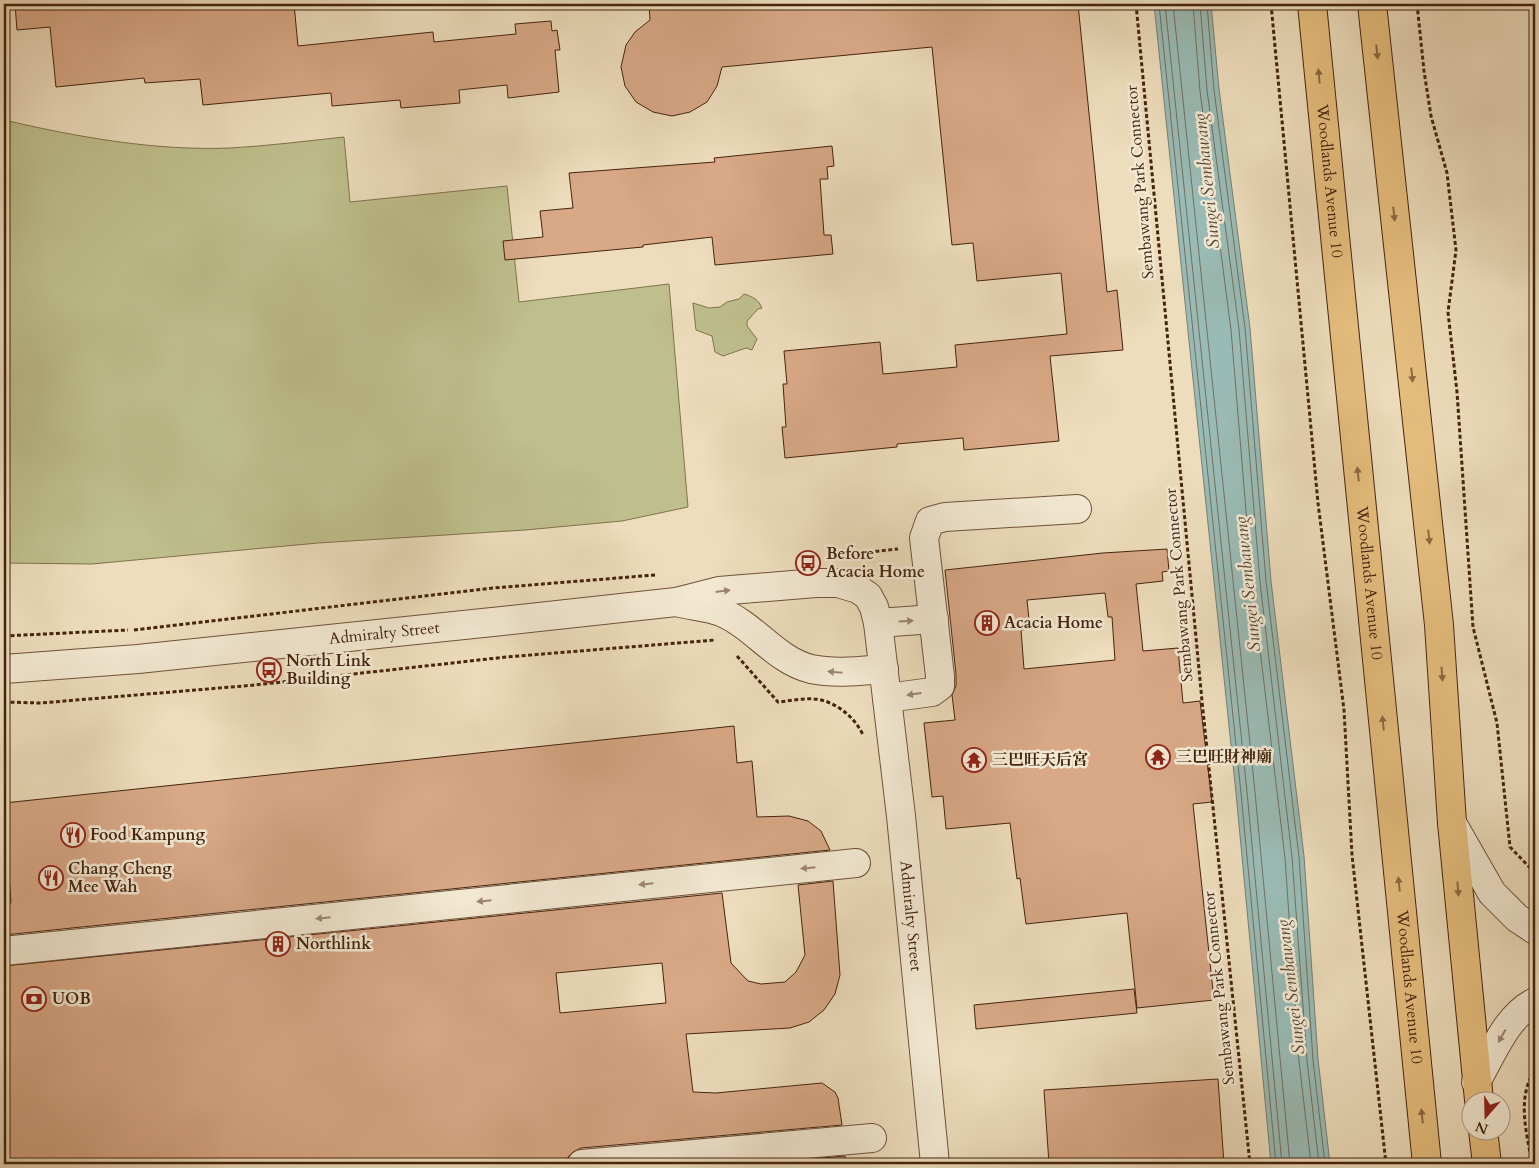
<svg xmlns="http://www.w3.org/2000/svg" width="1539" height="1168" viewBox="0 0 1539 1168" font-family="Cardo,'Noto Serif SC',serif">
<style>
.green{fill:#bebf8d;stroke:#82724e}
.water{fill:#9abbb5;stroke:#787f73}
.lines{fill:none;stroke-linecap:round;stroke-linejoin:round}
.shore{stroke:#707062;stroke-width:1}
.building{fill:#d8a887;stroke:#45240f;fill-rule:evenodd}
.minor-casing{stroke:#6f523a;stroke-width:30}
.major-casing{stroke:#45240f;stroke-width:30}
.path{stroke:#45240f;stroke-width:3;stroke-dasharray:4 2.5;stroke-linecap:butt}
.minor{stroke:#f3e9d3;stroke-width:28}
.major{stroke:#e6be7e;stroke-width:28}
.oneway{fill:#8d6941}
.oneway2{fill:#9c8671}
.labels{text-anchor:middle;dominant-baseline:central;stroke-width:5;stroke-linejoin:round;paint-order:stroke}
.street-label{font-size:16px;fill:#45240f;stroke:#f3e9d3}
.poi-label{font-size:16px;font-weight:bold;fill:#45240f;stroke:#f3e9d3;text-anchor:start}
.water-label{font-size:18px;font-style:italic;fill:#5a4a38;stroke:#f3e9d3}
</style>
<rect width="100%" height="100%" fill="#edddbc"/>
<filter id="stains"><feTurbulence type="fractalNoise" baseFrequency=".004" numOctaves="4"/><feColorMatrix values="0 0 0 0 .2 0 0 0 0 .09 0 0 0 0 .02 0 0 0 .5 -.17"/></filter>
<radialGradient id="worn" r=".72"><stop offset=".6" stop-color="#630" stop-opacity="0"/><stop offset="1" stop-color="#630" stop-opacity=".3"/></radialGradient>
<!-- green -->
<path class="green" d="M 4,120 C 77,137 155,151 230,148 C 268,146 306,141 344,137 L 350,202 L 507,186 L 519,302 L 669,284 L 688,507 L 622,521 L 525,530 L 318,543 L 92,564 L 4,563 Z
M 744,294 C 753,297 758,299 762,308 L 758,309 L 747,321 L 747,326 L 757,339 L 752,350 L 746,348 L 723,356 L 715,352 L 712,336 L 696,330 L 693,303 L 709,308 L 720,307 L 727,302 L 739,299 Z"/>
<!-- water -->
<path class="water" d="M 1154,4 L 1211,4 L 1219,89 L 1250,328 L 1271,581 L 1304,856 L 1318,1059 L 1330,1164 L 1271,1164 L 1236,793 Z"/>
<g class="lines">
<!-- shore -->
<path class="shore" d="M 1159,4 L 1241,793 L 1276,1164
M 1165,4 L 1247,792 L 1282,1164
M 1173,4 L 1255,792 L 1290,1164
M 1193,4 L 1200,91 L 1231,330 L 1252,583 L 1285,858 L 1299,1061 L 1311,1164
M 1200,4 L 1207,90 L 1239,329 L 1260,582 L 1292,857 L 1307,1060 L 1319,1164
M 1207,4 L 1214,90 L 1245,328 L 1266,581 L 1299,857 L 1313,1060 L 1325,1164"/>
</g>
<!-- building -->
<path class="building" d="M 15,4 L 127,4 L 127,7 L 159,4 L 294,4 L 298,46 L 433,32 L 434,42 L 516,34 L 515,24 L 551,21 L 552,31 L 557,30 L 560,50 L 555,50 L 559,92 L 508,98 L 507,85 L 459,90 L 460,103 L 401,108 L 400,100 L 332,106 L 331,93 L 203,105 L 200,79 L 145,83 L 144,78 L 56,87 L 50,27 L 17,30 Z
M 649,4 L 1078,4 L 1107,292 L 1117,290 L 1123,350 L 1050,356 L 1059,441 L 964,450 L 963,438 L 897,444 L 897,447 L 785,458 L 782,427 L 786,427 L 783,384 L 787,384 L 784,351 L 880,342 L 883,374 L 957,367 L 955,345 L 1067,334 L 1061,273 L 977,281 L 973,243 L 952,245 L 932,47 L 722,67 L 717,86 L 707,102 L 690,112 L 672,116 L 653,112 L 636,102 L 625,86 L 621,67 L 626,45 L 635,32 L 650,20 Z
M 832,146 L 834,166 L 827,167 L 828,179 L 820,179 L 824,235 L 831,235 L 833,254 L 715,265 L 712,237 L 643,245 L 643,247 L 505,260 L 503,241 L 543,237 L 540,211 L 573,208 L 569,173 L 715,162 L 714,158 Z
M 1167,549 L 1169,571 L 1162,572 L 1163,581 L 1136,584 L 1143,651 L 1178,648 L 1183,703 L 1200,701 L 1212,802 L 1193,804 L 1214,1000 L 1137,1008 L 1127,913 L 1026,924 L 1020,878 L 1017,879 L 1010,823 L 946,829 L 943,796 L 932,797 L 924,723 L 955,720 L 952,695 L 956,686 L 956,674 L 945,570 L 1103,553 ZM 1105,593 L 1108,617 L 1112,617 L 1115,660 L 1024,669 L 1021,630 L 1030,629 L 1027,600 Z
M 734,726 L 737,763 L 752,761 L 757,817 L 789,816 L 808,821 L 821,831 L 830,850 L 4,935 L 4,905 L 11,903 L 4,803 Z
M 833,881 L 840,975 L 835,994 L 824,1010 L 809,1022 L 790,1028 L 686,1034 L 693,1092 L 716,1093 L 822,1083 L 835,1092 L 838,1098 L 842,1125 L 581,1148 L 573,1152 L 568,1157 L 567,1164 L 4,1164 L 4,966 L 722,893 L 731,963 L 748,981 L 761,984 L 785,982 L 796,972 L 805,955 L 798,885 ZM 662,963 L 666,1003 L 560,1013 L 556,973 Z
M 1134,989 L 1137,1013 L 976,1029 L 974,1005 Z
M 1218,1079 L 1224,1164 L 1049,1164 L 1044,1090 Z
M 845,1156 L 846,1164 L 754,1164 Z"/>
<g class="lines">
<defs>
<g id="minor">
<path d="M 680,603 C 693,606 708,607 721,612 C 755,626 775,660 811,669 C 835,674 859,671 884,669"/>
<path d="M 878,623 L 934,619"/>
<path id="s1" d="M 4,669 L 138,659 L 502,621 L 676,602 L 719,591 L 816,583 L 838,583 L 858,589 L 868,596 L 874,607 L 878,623 L 901,816 L 935,1164"/>
<path d="M 887,698 L 932,692 L 940,686 L 940,676 L 924,538 L 930,521 L 945,517 L 1077,509"/>
<path d="M 1452,823 L 1492,893 L 1517,918 L 1535,930"/>
<path d="M 4,951 L 856,863"/>
<path d="M 1476,1082 C 1492,1055 1506,1016 1535,1002"/>
<path d="M 582,1164 L 872,1138"/>
</g>
<g id="major">
<path id="s2" d="M 1312,4 L 1427,1164"/>
<path d="M 1372,4 L 1439,625 L 1452,823 L 1479,1100"/>
<path d="M 1483,1130 L 1487,1164"/>
</g>
</defs>
<!-- minor casing -->
<use href="#minor" class="minor-casing"/>
<!-- major casing -->
<use href="#major" class="major-casing"/>
<!-- path -->
<path class="path" d="M 1136,4 L 1202,701 L 1250,1164
M 1271,4 L 1318,503 L 1344,710 L 1352,855 L 1386,1164
M 1417,4 L 1424,71 L 1431,116 L 1447,173 L 1456,250 L 1448,312 L 1457,392 L 1473,627 L 1497,723 L 1510,847 L 1535,873
M 843,555 L 898,549
M 134,630 L 493,588 L 655,575
M 4,636 L 128,630
M 737,656 L 778,702 C 790,701 802,698 814,699 C 834,700 855,717 863,735
M 4,702 L 41,703 L 255,685 L 506,657 L 715,640
M 1532,1164 C 1527,1133 1516,1098 1535,1070"/>
<!-- minor -->
<use href="#minor" class="minor"/>
<!-- major -->
<use href="#major" class="major"/>
</g>
<!-- one-way arrows -->
<defs><path id="oneway-solid" d="M-6-.8H1V-3.2L6.5 0L1 3.2V.8H-6Z" transform="scale(1.25)"/></defs>
<g class="oneway">
<use href="#oneway-solid" transform="translate(1377 52) rotate(84)"/>
<use href="#oneway-solid" transform="translate(1319 76) rotate(-95)"/>
<use href="#oneway-solid" transform="translate(1394 214) rotate(84)"/>
<use href="#oneway-solid" transform="translate(1412 375) rotate(84)"/>
<use href="#oneway-solid" transform="translate(1358 474) rotate(-96)"/>
<use href="#oneway-solid" transform="translate(1429 537) rotate(84)"/>
<use href="#oneway-solid" transform="translate(1442 674) rotate(86)"/>
<use href="#oneway-solid" transform="translate(1383 723) rotate(-96)"/>
<use href="#oneway-solid" transform="translate(1399 884) rotate(-96)"/>
<use href="#oneway-solid" transform="translate(1458 889) rotate(85)"/>
<use href="#oneway-solid" transform="translate(1422 1116) rotate(-96)"/>
</g>
<g class="oneway2">
<use href="#oneway-solid" transform="translate(723 591) rotate(-7)"/>
<use href="#oneway-solid" transform="translate(906 621) rotate(-4)"/>
<use href="#oneway-solid" transform="translate(835 672) rotate(-175)"/>
<use href="#oneway-solid" transform="translate(914 694) rotate(172)"/>
<use href="#oneway-solid" transform="translate(808 868) rotate(174)"/>
<use href="#oneway-solid" transform="translate(646 884) rotate(174)"/>
<use href="#oneway-solid" transform="translate(484 901) rotate(174)"/>
<use href="#oneway-solid" transform="translate(323 918) rotate(174)"/>
<use href="#oneway-solid" transform="translate(1502 1036) rotate(119)"/>
</g>
<!-- icons -->
<defs>
<symbol id="bus-ring" viewBox="-11 -11 22 22"><circle r="9.5" fill="#f3e9d3" stroke="#8f2418" stroke-width="1.5"/><path d="M-5-6H5V4H4V6H2V4H-2V6H-4V4H-5ZM-3.5-4V0h7V-4ZM-3.5 1.2v1.5H-2V1.2ZM2 1.2v1.5H3.5V1.2Z" fill="#8f2418"/></symbol>
<symbol id="building-ring" viewBox="-11 -11 22 22"><circle r="9.5" fill="#f3e9d3" stroke="#8f2418" stroke-width="1.5"/><path d="M-4-6H4V6H1V3H-1V6H-4ZM-2.5-4.3h1.7v1.8h-1.7ZM.8-4.3h1.7v1.8H.8ZM-2.5-1h1.7V.8h-1.7ZM.8-1h1.7V.8H.8Z" fill="#8f2418"/></symbol>
<symbol id="temple-ring" viewBox="-11 -11 22 22"><circle r="9.5" fill="#f3e9d3" stroke="#8f2418" stroke-width="1.5"/><path d="M0-6L5-2H3V0L6.5 2.5H4V6H1.5V3h-3V6H-4V2.5H-6.5L-3 0V-2H-5Z" fill="#8f2418"/></symbol>
<symbol id="restaurant-ring" viewBox="-11 -11 22 22"><circle r="9.5" fill="#f3e9d3" stroke="#8f2418" stroke-width="1.5"/><path d="M-5-6h1v4h1v-4h1v4h1v-4h1v5L-1.5 .5V6h-2V.5L-5-1ZM5-6V6H3V1.5H1.5Q1.5-4 5-6Z" fill="#8f2418"/></symbol>
<symbol id="bank-ring" viewBox="-11 -11 22 22"><circle r="9.5" fill="#f3e9d3" stroke="#8f2418" stroke-width="1.5"/><path d="M-6-4H6V4H-6ZM0-2.3a2.3 2.3 0 1 0 0 4.6a2.3 2.3 0 1 0 0-4.6Z" fill="#8f2418"/></symbol>
</defs>
<g fill-rule="evenodd">
<use href="#bus-ring" x="794" y="549" width="28" height="28"/>
<use href="#building-ring" x="973" y="609" width="28" height="28"/>
<use href="#bus-ring" x="255" y="656" width="28" height="28"/>
<use href="#temple-ring" x="1144" y="743" width="28" height="28"/>
<use href="#temple-ring" x="960" y="746" width="28" height="28"/>
<use href="#restaurant-ring" x="59" y="821" width="28" height="28"/>
<use href="#restaurant-ring" x="37" y="864" width="28" height="28"/>
<use href="#building-ring" x="264" y="930" width="28" height="28"/>
<use href="#bank-ring" x="20" y="985" width="28" height="28"/>
</g>
<g class="labels">
<!-- street labels -->
<g class="street-label">
<text stroke="none"><textPath href="#s2" startOffset="178">Woodlands Avenue 10</textPath></text>
<text transform="translate(1140 182) rotate(-95)">Sembawang Park Connector</text>
<text stroke="none"><textPath href="#s2" startOffset="582">Woodlands Avenue 10</textPath></text>
<text transform="translate(1179 585) rotate(-95)">Sembawang Park Connector</text>
<text stroke="none"><textPath href="#s1" startOffset="382">Admiralty Street</textPath></text>
<text stroke="none"><textPath href="#s1" startOffset="1196">Admiralty Street</textPath></text>
<text stroke="none"><textPath href="#s2" startOffset="988">Woodlands Avenue 10</textPath></text>
<text transform="translate(1219 988) rotate(-96)">Sembawang Park Connector</text>
</g>
<!-- poi labels -->
<g class="poi-label">
<text x="826" y="554">Before<tspan x="826" dy="18">Acacia Home</tspan></text>
<text x="1004" y="623">Acacia Home</text>
<text x="286" y="661">North Link<tspan x="286" dy="18">Building</tspan></text>
<text x="1176" y="757">三巴旺財神廟</text>
<text x="992" y="760">三巴旺天后宮</text>
<text x="90" y="835">Food Kampung</text>
<text x="68" y="869">Chang Cheng<tspan x="68" dy="18">Mee Wah</tspan></text>
<text x="296" y="944">Northlink</text>
<text x="52" y="999">UOB</text>
</g>
<!-- water labels -->
<g class="water-label">
<text transform="translate(1207 181) rotate(-96)">Sungei Sembawang</text>
<text transform="translate(1248 584) rotate(-96)">Sungei Sembawang</text>
<text transform="translate(1291 987) rotate(-97)">Sungei Sembawang</text>
</g>
</g>
<!-- margin -->
<rect width="1539" height="1168" fill="none" stroke="#edddbc" stroke-width="20"/>
<rect x="5" y="5" width="1529" height="1158" fill="none" stroke="#45240f" stroke-width="2.5"/>
<rect x="10" y="10" width="1519" height="1148" fill="none" stroke="#45240f"/>
<!-- north arrow -->
<g transform="translate(1486 1116) rotate(200)"><circle r="24" fill="#f3e9d3" stroke="#ad9a85"/>
<path d="M0-4L9 19L0 12L-9 19Z" fill="#8f2418"/>
<text y="-8" font-size="14" font-weight="bold" text-anchor="middle" fill="#45240f">N</text>
</g>
<rect width="100%" height="100%" filter="url(#stains)"/>
<rect width="100%" height="100%" fill="url(#worn)"/>
</svg>
